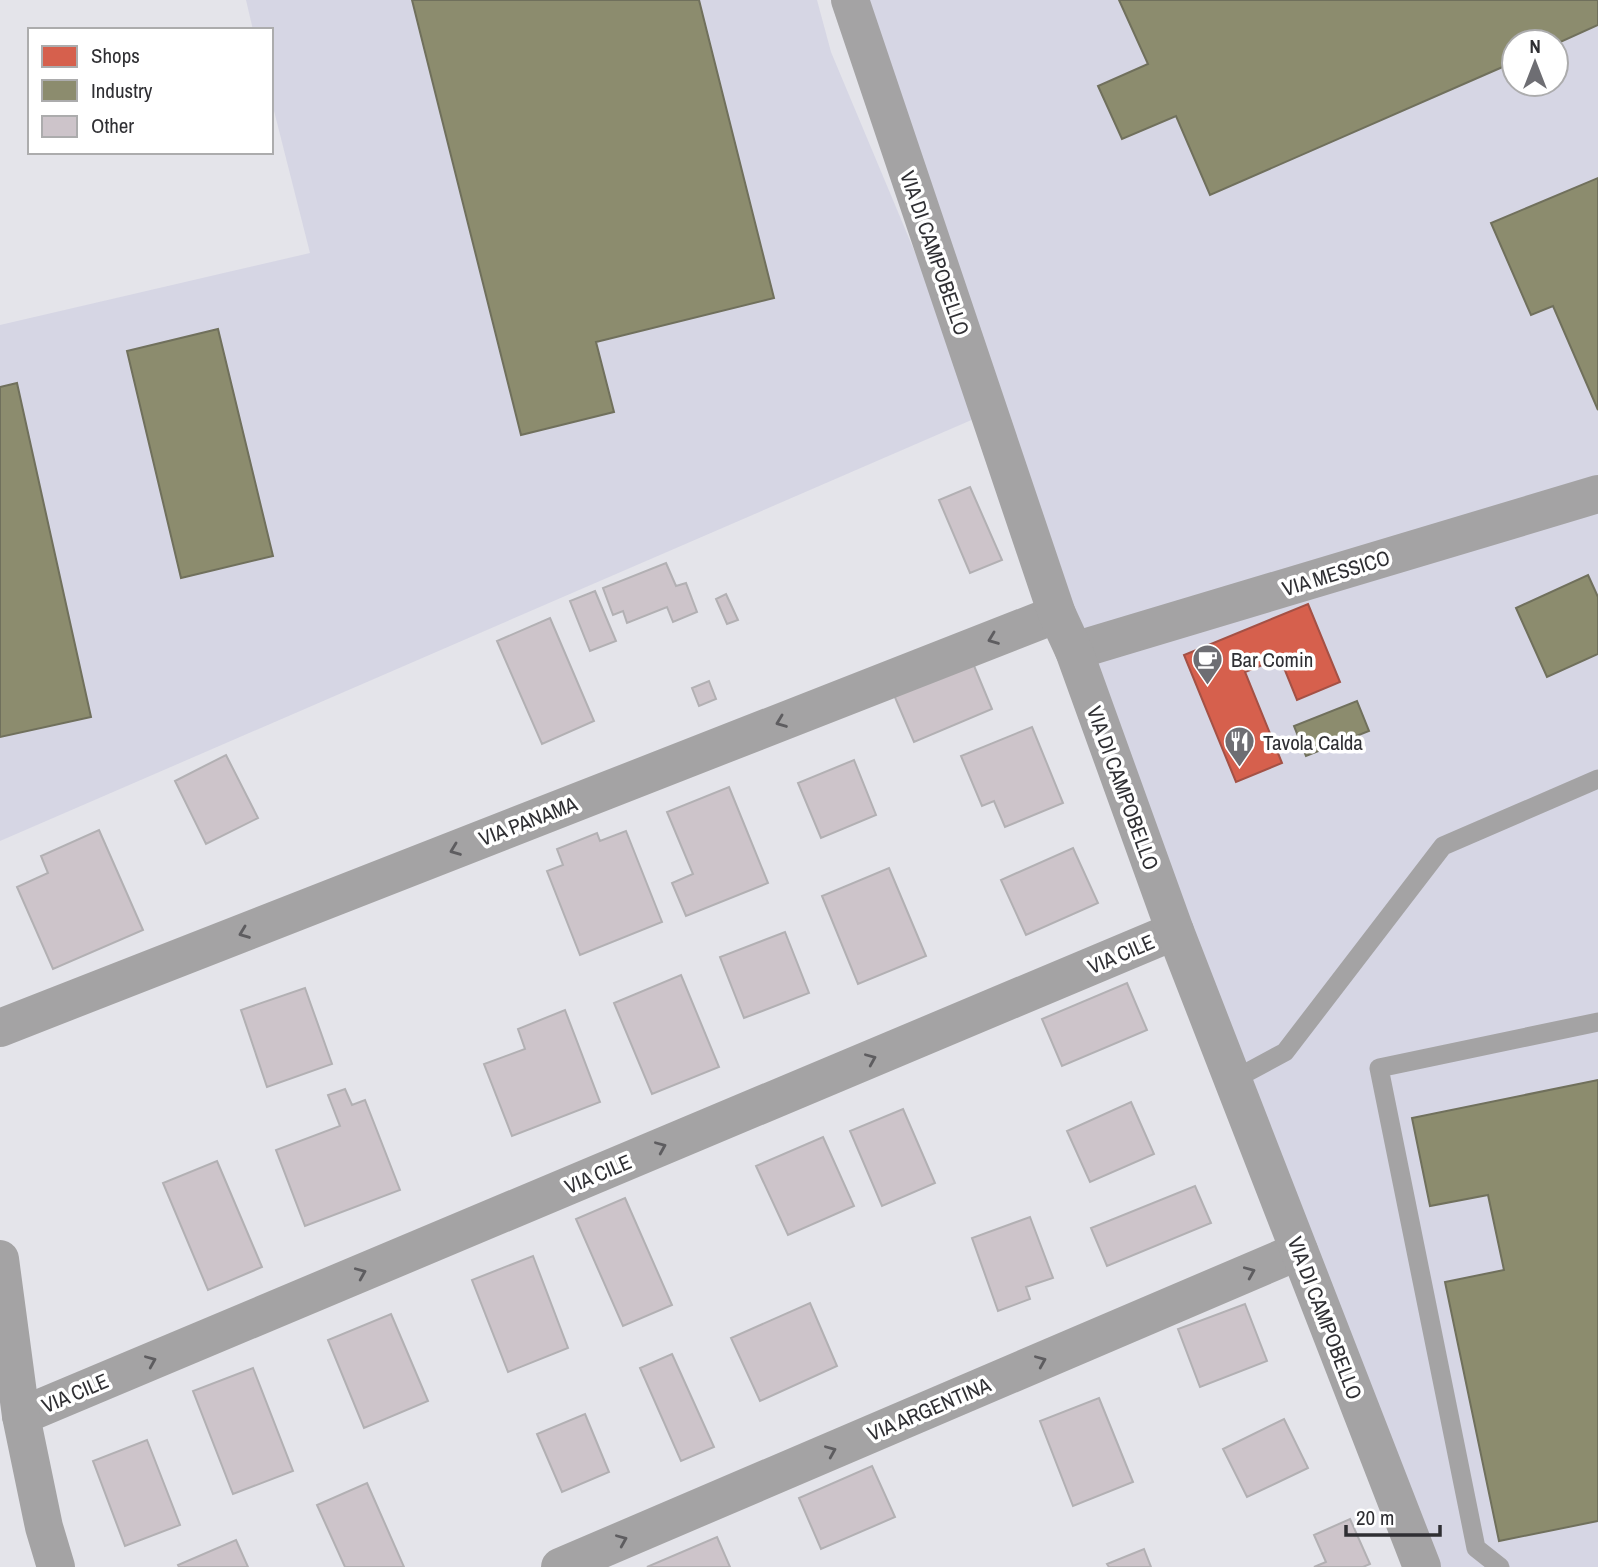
<svg xmlns="http://www.w3.org/2000/svg" width="1598" height="1567" viewBox="0 0 1598 1567" font-family="'Archivo Narrow',sans-serif">
<style>
.built{fill:#d6d6e4;fill-rule:evenodd}
.shops{fill:#d6604d;stroke:#a45145;stroke-width:2}
.industry{fill:#8c8c6e;stroke:#70705c;stroke-width:2}
.building{fill:#cdc4ca;stroke:#b2b0b3;stroke-width:2}
.lines{fill:none;stroke-linecap:round;stroke-linejoin:round}
.service{stroke:#a4a3a4;stroke-width:19}
.minor{stroke:#a4a3a4;stroke-width:38}
.tertiary{stroke:#a4a3a4;stroke-width:38}
.oneway{stroke:#5e5d60}
.labels{text-anchor:middle;dominant-baseline:central;stroke-width:7;stroke-linejoin:round;paint-order:stroke}
.street-label{font-size:21px;fill:#2f2f33;stroke:#fff}
.poi-label{font-size:21px;fill:#2f2f33;stroke:#fff;text-anchor:start}
</style>
<rect width="100%" height="100%" fill="#e4e4ea"/>
<!-- built -->
<path class="built" d="M 246,0 L 817,0 L 831,52 L 983,415 L 0,841 L 0,325 L 310,253 L 271,99 L 271,30 L 253,30 Z
M 850,0 L 1598,0 L 1598,1567 L 1422,1567 ZM 1514,42 L 1556,42 L 1556,84 L 1514,84 Z"/>
<!-- shops -->
<path class="shops" d="M 1308,604 L 1340,682 L 1297,700 L 1280,658 L 1245,672 L 1282,763 L 1236,782 L 1184,655 Z"/>
<!-- industry -->
<path class="industry" d="M 412,0 L 699,0 L 774,298 L 596,342 L 614,412 L 521,435 Z
M 1119,0 L 1598,0 L 1598,25 L 1556,44 L 1556,42 L 1514,42 L 1514,62 L 1210,195 L 1176,116 L 1122,139 L 1098,86 L 1148,64 Z
M 1598,178 L 1598,410 L 1553,306 L 1531,315 L 1491,223 Z
M 218,329 L 273,556 L 181,578 L 127,351 Z
M 17,383 L 91,717 L 0,737 L 0,387 Z
M 1588,575 L 1598,597 L 1598,654 L 1547,677 L 1516,608 Z
M 1357,701 L 1369,731 L 1306,756 L 1294,726 Z
M 1598,1080 L 1598,1521 L 1499,1541 L 1445,1282 L 1504,1270 L 1488,1195 L 1430,1206 L 1412,1118 Z"/>
<!-- building -->
<path class="building" d="M 970,487 L 1002,560 L 970,573 L 939,500 Z
M 666,563 L 676,586 L 686,583 L 697,612 L 673,622 L 667,607 L 627,623 L 623,611 L 613,615 L 603,588 Z
M 595,591 L 616,641 L 590,651 L 570,601 Z
M 726,594 L 738,620 L 727,624 L 716,599 Z
M 550,618 L 594,721 L 542,744 L 497,641 Z
M 972,661 L 992,709 L 914,742 L 894,695 Z
M 709,681 L 716,699 L 699,706 L 692,688 Z
M 1032,727 L 1063,803 L 1005,827 L 994,801 L 982,806 L 961,756 Z
M 226,755 L 258,818 L 206,844 L 175,781 Z
M 854,760 L 876,815 L 821,838 L 798,783 Z
M 729,787 L 768,883 L 686,916 L 672,883 L 693,874 L 667,812 Z
M 99,830 L 143,930 L 53,969 L 17,887 L 48,873 L 41,856 Z
M 626,831 L 662,922 L 580,955 L 547,871 L 563,865 L 557,849 L 597,833 L 600,841 Z
M 1073,848 L 1098,903 L 1026,935 L 1001,880 Z
M 889,868 L 926,956 L 858,984 L 822,896 Z
M 785,932 L 809,993 L 744,1018 L 720,957 Z
M 681,975 L 719,1067 L 652,1094 L 614,1003 Z
M 1127,983 L 1147,1030 L 1062,1066 L 1042,1019 Z
M 305,988 L 332,1064 L 267,1087 L 241,1010 Z
M 565,1010 L 600,1102 L 512,1136 L 484,1064 L 525,1049 L 518,1029 Z
M 345,1089 L 352,1105 L 365,1100 L 400,1190 L 305,1226 L 276,1150 L 340,1126 L 328,1095 Z
M 1131,1102 L 1154,1154 L 1090,1182 L 1067,1131 Z
M 903,1109 L 935,1183 L 882,1206 L 850,1131 Z
M 823,1137 L 854,1206 L 788,1235 L 756,1166 Z
M 217,1161 L 262,1267 L 208,1290 L 163,1183 Z
M 1195,1186 L 1211,1223 L 1107,1266 L 1091,1228 Z
M 625,1198 L 672,1305 L 623,1326 L 576,1219 Z
M 1030,1217 L 1053,1278 L 1026,1287 L 1030,1299 L 998,1311 L 972,1238 Z
M 533,1256 L 568,1348 L 508,1372 L 472,1280 Z
M 810,1303 L 837,1366 L 760,1401 L 731,1338 Z
M 1245,1304 L 1267,1361 L 1200,1387 L 1178,1329 Z
M 391,1314 L 428,1401 L 364,1428 L 328,1340 Z
M 672,1354 L 714,1447 L 681,1461 L 640,1368 Z
M 253,1368 L 293,1471 L 233,1494 L 193,1391 Z
M 1099,1398 L 1133,1482 L 1073,1506 L 1040,1421 Z
M 585,1414 L 609,1472 L 562,1492 L 537,1434 Z
M 1284,1419 L 1308,1468 L 1247,1497 L 1223,1449 Z
M 147,1440 L 180,1525 L 125,1546 L 93,1461 Z
M 872,1466 L 895,1517 L 821,1549 L 799,1498 Z
M 367,1483 L 404,1567 L 345,1567 L 317,1505 Z
M 1350,1519 L 1370,1564 L 1363,1567 L 1314,1567 L 1326,1562 L 1314,1535 Z
M 717,1537 L 730,1567 L 647,1567 Z
M 236,1540 L 248,1567 L 179,1567 L 178,1565 Z
M 1144,1549 L 1151,1567 L 1109,1567 L 1107,1564 Z"/>
<g class="lines">
<!-- service -->
<path class="service" d="M 1233,1080 L 1285,1052 L 1443,846 L 1598,779
M 1500,1567 L 1476,1548 L 1379,1068 L 1598,1022"/>
<!-- minor -->
<path class="minor" d="M 1074,651 L 1598,494
M 0,1028 L 1057,614
M 21,1416 L 1175,931
M 560,1567 L 1299,1251"/>
<!-- tertiary -->
<path class="tertiary" d="M 850,0 L 1057,614 L 1074,651 L 1175,931 L 1422,1567
M 0,1259 L 21,1416 L 44,1527 L 56,1567"/>
</g>
<!-- one-way arrows -->
<defs><path id="oneway-chevron" d="M-2-3.5L2.5 0L-2 3.5" fill="none" stroke-width="1.6" stroke-linecap="round" stroke-linejoin="round" transform="scale(1.75)"/></defs>
<g class="oneway">
<use href="#oneway-chevron" transform="translate(993 639) rotate(159)"/>
<use href="#oneway-chevron" transform="translate(781 722) rotate(159)"/>
<use href="#oneway-chevron" transform="translate(455 850) rotate(159)"/>
<use href="#oneway-chevron" transform="translate(244 933) rotate(159)"/>
<use href="#oneway-chevron" transform="translate(871 1059) rotate(-23)"/>
<use href="#oneway-chevron" transform="translate(661 1147) rotate(-23)"/>
<use href="#oneway-chevron" transform="translate(1250 1272) rotate(-23)"/>
<use href="#oneway-chevron" transform="translate(361 1273) rotate(-23)"/>
<use href="#oneway-chevron" transform="translate(151 1361) rotate(-23)"/>
<use href="#oneway-chevron" transform="translate(1041 1361) rotate(-23)"/>
<use href="#oneway-chevron" transform="translate(831 1451) rotate(-23)"/>
<use href="#oneway-chevron" transform="translate(622 1540) rotate(-23)"/>
</g>
<!-- icons -->
<defs>
<symbol id="cafe-pin" viewBox="-11 -11 22 30"><path d="M0 17L-7.5 6A9.5 9.5 0 1 1 7.5 6Z" fill="#6e6e73" stroke="#fff"/><path d="M-5.5-4.5H6V0H3Q3 3.5 0 3.5H-2.5Q-5.5 3.5-5.5 0ZM3-3.2v2h1.7v-2ZM-6 4.5H4V6H-6Z" fill="#fff"/></symbol>
<symbol id="restaurant-pin" viewBox="-11 -11 22 30"><path d="M0 17L-7.5 6A9.5 9.5 0 1 1 7.5 6Z" fill="#6e6e73" stroke="#fff"/><path d="M-5-6h1v4h1v-4h1v4h1v-4h1v5L-1.5 .5V6h-2V.5L-5-1ZM5-6V6H3V1.5H1.5Q1.5-4 5-6Z" fill="#fff"/></symbol>
</defs>
<g fill-rule="evenodd">
<use href="#cafe-pin" x="1190" y="642" width="35" height="47"/>
<use href="#restaurant-pin" x="1222" y="724" width="35" height="47"/>
</g>
<g class="labels">
<!-- street labels -->
<g class="street-label">
<text transform="translate(935 253) rotate(71)">VIA DI CAMPOBELLO</text>
<text transform="translate(1336 573) rotate(-17)">VIA MESSICO</text>
<text transform="translate(1123 788) rotate(70)">VIA DI CAMPOBELLO</text>
<text transform="translate(528 821) rotate(-21)">VIA PANAMA</text>
<text transform="translate(1121 954) rotate(-23)">VIA CILE</text>
<text transform="translate(598 1174) rotate(-23)">VIA CILE</text>
<text transform="translate(1325 1318) rotate(69)">VIA DI CAMPOBELLO</text>
<text transform="translate(75 1393) rotate(-23)">VIA CILE</text>
<text transform="translate(929 1409) rotate(-23)">VIA ARGENTINA</text>
</g>
<!-- poi labels -->
<g class="poi-label">
<text x="1231" y="659">Bar Comin</text>
<text x="1263" y="742">Tavola Calda</text>
</g>
</g>
<!-- legend -->
<rect x="28" y="28" width="245" height="126" fill="#ffffff" stroke="#acacad" stroke-width="2"/>
<rect x="42" y="46" width="35" height="21" fill="#d6604d" stroke="#acacad" stroke-width="2"/>
<text x="91" y="63" font-size="21" fill="#2f2f33">Shops</text>
<rect x="42" y="80" width="35" height="21" fill="#8c8c6e" stroke="#acacad" stroke-width="2"/>
<text x="91" y="98" font-size="21" fill="#2f2f33">Industry</text>
<rect x="42" y="116" width="35" height="21" fill="#cdc4ca" stroke="#acacad" stroke-width="2"/>
<text x="91" y="133" font-size="21" fill="#2f2f33">Other</text>
<!-- north arrow -->
<g transform="translate(1535 63)"><circle r="33" fill="#ffffff" stroke="#acacad" stroke-width="2"/>
<path d="M0-5L12 26L0 18L-12 26Z" fill="#6e6e73"/>
<text y="-10" font-size="19" font-weight="bold" text-anchor="middle" fill="#2f2f33">N</text>
</g>
<!-- scale -->
<path d="M1346 1525v10h94v-10" fill="none" stroke="#2f2f33" stroke-width="3.5"/>
<text x="1356" y="1525" font-size="21" fill="#2f2f33" stroke="#ffffff" stroke-width="5" paint-order="stroke">20 m</text>
</svg>
